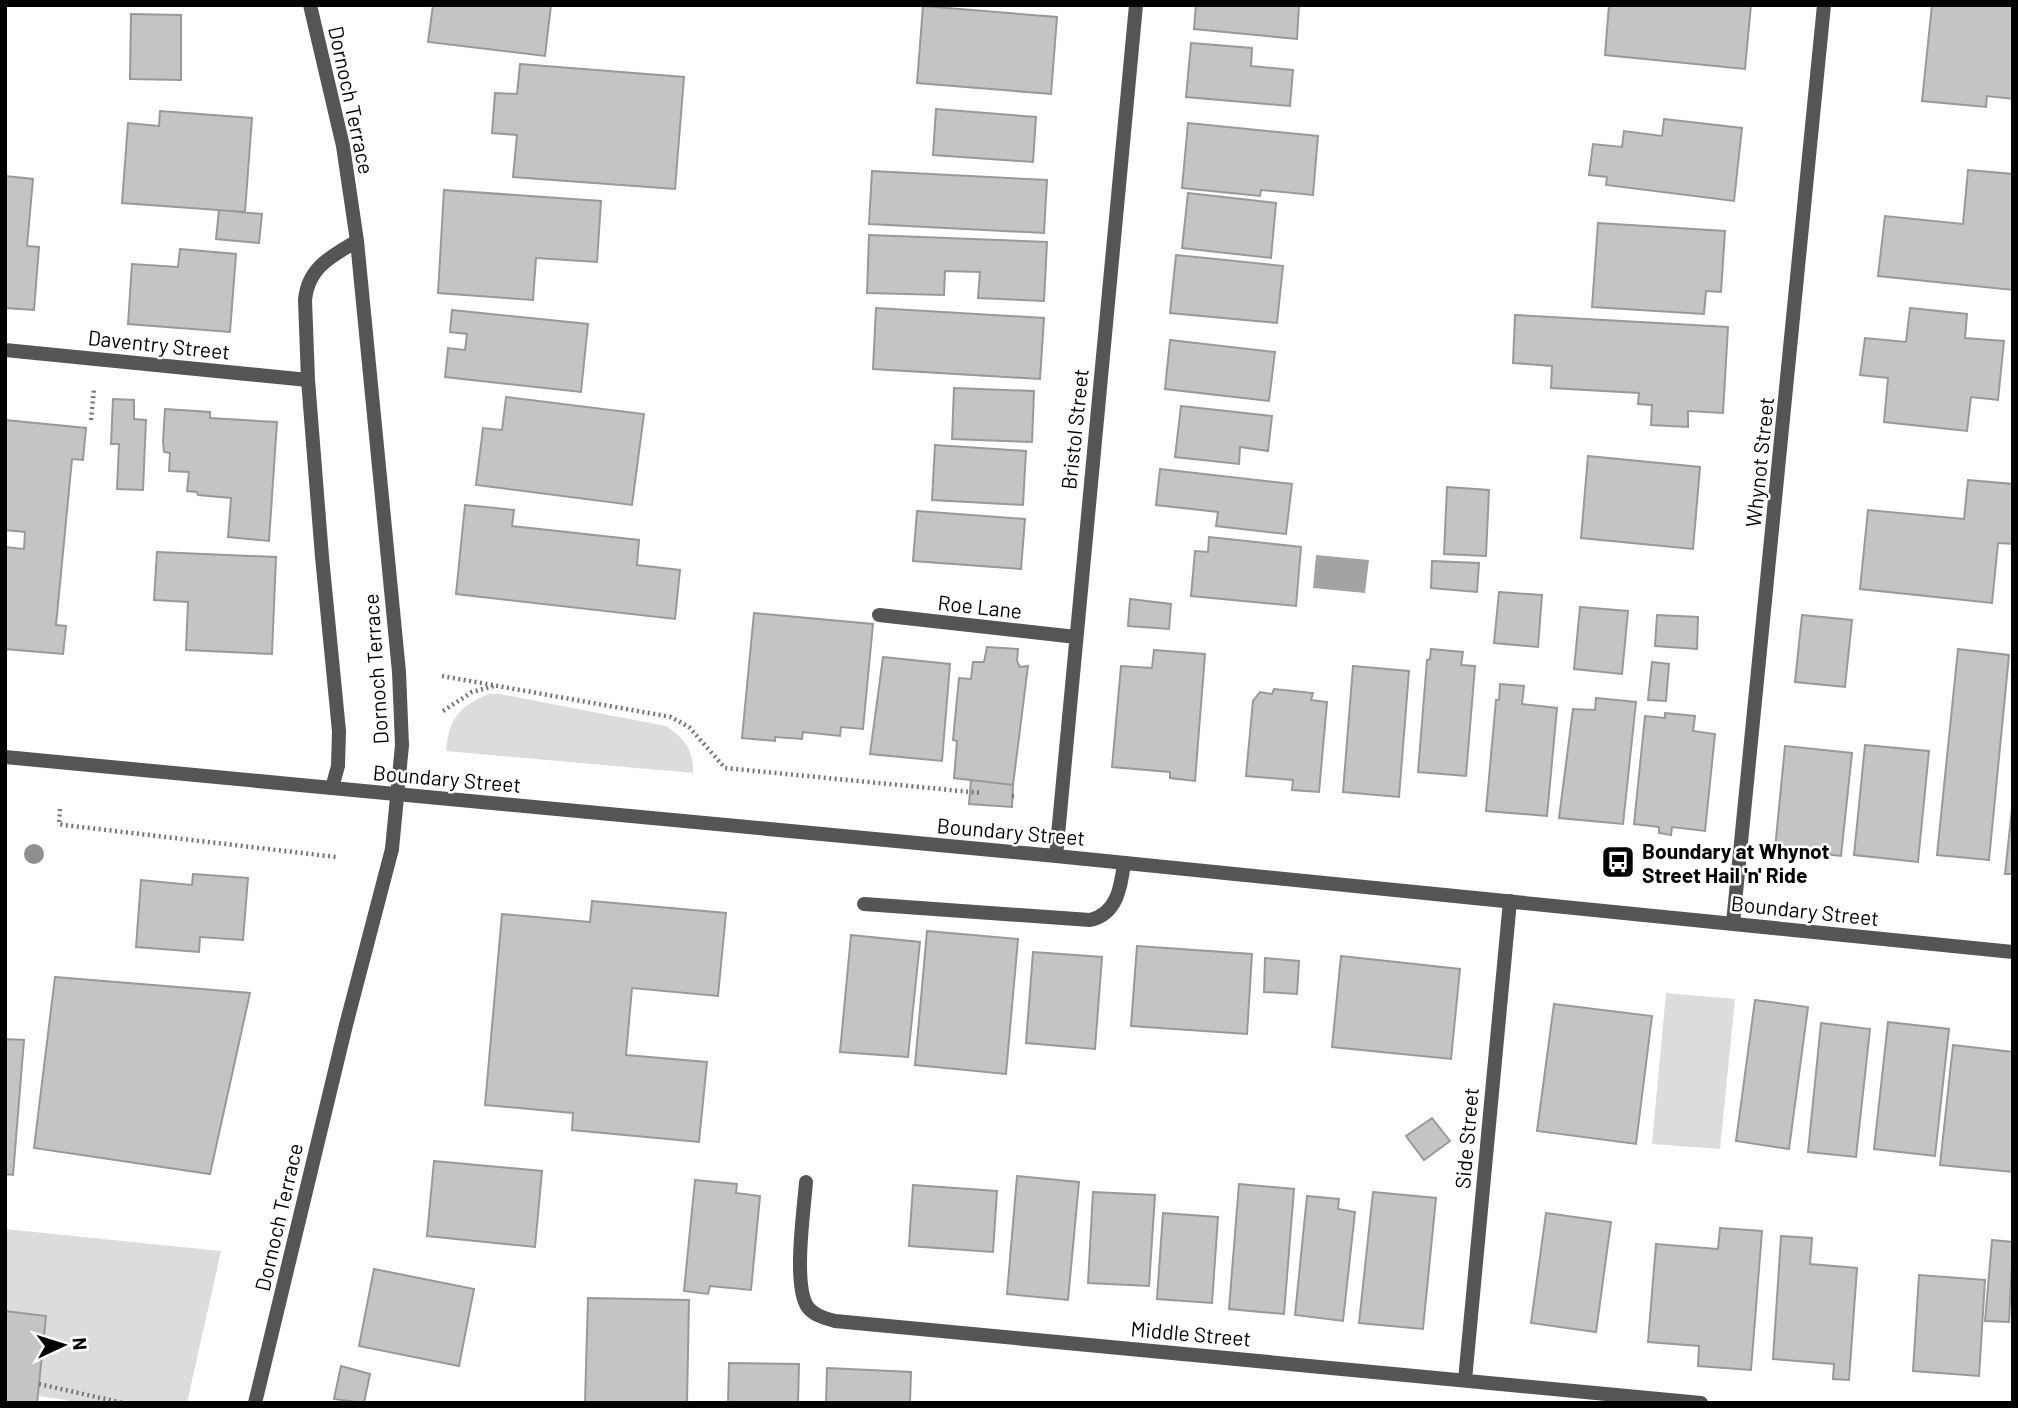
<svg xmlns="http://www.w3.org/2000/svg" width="2018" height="1408" viewBox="0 0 2018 1408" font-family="Barlow,sans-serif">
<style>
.green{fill:#dcdcdc}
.water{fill:#a3a3a3}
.building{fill:#c4c4c4;stroke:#999;stroke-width:2}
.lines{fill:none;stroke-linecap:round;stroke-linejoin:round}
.path{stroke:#777;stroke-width:4.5;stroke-dasharray:2 3.5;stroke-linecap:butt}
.service{stroke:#555;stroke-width:14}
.minor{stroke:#555;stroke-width:14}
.tertiary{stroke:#555;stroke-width:14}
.tertiary-bridge{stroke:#555;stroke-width:14}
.tree{fill:#8f8f8f}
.labels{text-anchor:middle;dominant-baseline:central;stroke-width:5;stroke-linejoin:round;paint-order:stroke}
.street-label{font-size:21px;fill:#000;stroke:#fff}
.poi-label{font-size:21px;font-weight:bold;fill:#000;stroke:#fff;text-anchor:start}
</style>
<rect width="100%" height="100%" fill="#fff"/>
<!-- green -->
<path class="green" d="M 489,694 L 500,694 L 666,726 C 684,738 694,750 693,773 L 446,751 C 449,719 459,706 489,694 Z
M 1666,993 L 1735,999 L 1720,1149 L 1652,1144 Z
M 5,1229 L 221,1251 L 187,1403 L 67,1403 L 67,1400 L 38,1396 L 46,1316 L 5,1311 Z"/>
<!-- water -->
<path class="water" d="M 1316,555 L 1369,560 L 1365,593 L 1313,588 Z"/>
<!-- building -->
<path class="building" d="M 433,5 L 551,5 L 545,56 L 428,42 Z
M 1196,5 L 1299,5 L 1297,39 L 1194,29 Z
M 1609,5 L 1751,5 L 1745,69 L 1605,55 Z
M 1932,5 L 2013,5 L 2013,99 L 1987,96 L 1986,107 L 1922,101 Z
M 923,6 L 1057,17 L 1051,94 L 917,83 Z
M 131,14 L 181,15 L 181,80 L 130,79 Z
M 1191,43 L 1252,48 L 1251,66 L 1293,70 L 1290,106 L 1186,97 Z
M 520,64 L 684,77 L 675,189 L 513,177 L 517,135 L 492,133 L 495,93 L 517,94 Z
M 936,109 L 1036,117 L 1033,162 L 933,155 Z
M 160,111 L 252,118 L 245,212 L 122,203 L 128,123 L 159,126 Z
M 1664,119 L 1742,128 L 1734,201 L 1606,185 L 1607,177 L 1589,175 L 1593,144 L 1622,147 L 1624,131 L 1662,136 Z
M 1188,123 L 1318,136 L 1313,195 L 1261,190 L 1260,196 L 1182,188 Z
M 1968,170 L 2013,174 L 2013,290 L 1878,276 L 1885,216 L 1963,224 Z
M 872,171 L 1047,180 L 1044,233 L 869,224 Z
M 5,176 L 33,179 L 27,246 L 39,247 L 34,310 L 5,308 Z
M 444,190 L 601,201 L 597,262 L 536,258 L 533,300 L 438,293 Z
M 1188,193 L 1276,203 L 1271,258 L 1182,248 Z
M 219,210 L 262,214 L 259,243 L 216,239 Z
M 1598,223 L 1725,231 L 1721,292 L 1706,291 L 1704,314 L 1592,307 Z
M 869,235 L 1047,242 L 1044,301 L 978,298 L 980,272 L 945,271 L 944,295 L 867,293 Z
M 180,249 L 236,254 L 230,332 L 128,324 L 132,264 L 178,267 Z
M 1176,255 L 1283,266 L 1277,323 L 1170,313 Z
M 876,308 L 1044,318 L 1040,379 L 873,369 Z
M 1910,308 L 1967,314 L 1965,338 L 2004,341 L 1998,400 L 1971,397 L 1967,431 L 1884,422 L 1888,378 L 1860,375 L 1865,338 L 1906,342 Z
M 452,310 L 588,324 L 581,392 L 445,377 L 448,348 L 465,350 L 467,334 L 450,332 Z
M 1515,315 L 1728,327 L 1723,413 L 1688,411 L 1688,427 L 1651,425 L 1652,405 L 1638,404 L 1639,393 L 1551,388 L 1552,366 L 1513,363 Z
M 1170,340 L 1275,352 L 1269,401 L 1165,389 Z
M 954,388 L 1034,391 L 1032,442 L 952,439 Z
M 506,397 L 644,414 L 632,505 L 476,485 L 483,428 L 502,430 Z
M 113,399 L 134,400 L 134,419 L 146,420 L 143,490 L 117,489 L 119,444 L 111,444 Z
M 1181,406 L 1272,416 L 1268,451 L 1240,447 L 1239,464 L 1175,457 Z
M 165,409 L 210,412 L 210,418 L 277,422 L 269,541 L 228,537 L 231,498 L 198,495 L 197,492 L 187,491 L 189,472 L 169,471 L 170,453 L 164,452 L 163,441 Z
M 5,420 L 86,428 L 83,460 L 72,459 L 56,625 L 66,626 L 63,654 L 5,649 L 5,547 L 24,549 L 25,532 L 5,530 Z
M 935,445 L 1026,451 L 1023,505 L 932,500 Z
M 1588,456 L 1700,467 L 1693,549 L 1581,538 Z
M 1160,469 L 1292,484 L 1286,534 L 1216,526 L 1218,512 L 1156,505 Z
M 1968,480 L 2013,484 L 2013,544 L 1998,543 L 1992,603 L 1860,589 L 1868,510 L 1964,519 Z
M 1447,487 L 1489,490 L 1486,556 L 1444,554 Z
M 465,505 L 514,510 L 512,526 L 639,540 L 637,565 L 680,570 L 675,619 L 456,594 Z
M 917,511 L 1025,519 L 1021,569 L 913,561 Z
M 1209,537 L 1301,547 L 1296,606 L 1191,596 L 1195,551 L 1208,552 Z
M 157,552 L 276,557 L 272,654 L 186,650 L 188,602 L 154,600 Z
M 1432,561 L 1479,563 L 1477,592 L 1431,588 Z
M 1499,592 L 1542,595 L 1538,647 L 1494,643 Z
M 1130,599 L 1171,604 L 1169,629 L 1128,626 Z
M 1580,607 L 1628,611 L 1622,674 L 1574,669 Z
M 754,613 L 873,624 L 863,729 L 841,727 L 840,736 L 803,732 L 802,739 L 775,737 L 775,741 L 742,738 Z
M 1657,615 L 1698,617 L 1697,649 L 1655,646 Z
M 1802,615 L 1852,620 L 1845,687 L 1795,682 Z
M 987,647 L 1018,649 L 1017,661 L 1020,667 L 1028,666 L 1013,785 L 954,778 L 957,741 L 953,740 L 959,678 L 971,679 L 973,662 L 984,662 Z
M 1431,649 L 1463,652 L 1461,665 L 1475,666 L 1466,776 L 1418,772 L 1427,660 L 1430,659 Z
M 1958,649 L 2009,655 L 1989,860 L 1937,855 Z
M 1154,650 L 1205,654 L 1195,781 L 1170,778 L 1170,772 L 1112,767 L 1121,666 L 1152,668 Z
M 883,657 L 950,664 L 942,761 L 870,754 Z
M 1652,662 L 1669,664 L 1666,701 L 1648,700 Z
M 1353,666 L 1409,671 L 1399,797 L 1343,792 Z
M 1500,684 L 1524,686 L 1522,704 L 1557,708 L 1547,816 L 1486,811 L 1496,700 L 1499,700 Z
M 1274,689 L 1313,693 L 1311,700 L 1327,702 L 1319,792 L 1292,790 L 1293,780 L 1246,776 L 1253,701 L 1260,692 L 1272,694 Z
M 1596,698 L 1636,702 L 1623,824 L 1559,818 L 1573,709 L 1595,710 Z
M 1665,713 L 1695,716 L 1693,731 L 1715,734 L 1705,831 L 1672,827 L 1671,835 L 1659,833 L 1659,827 L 1634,824 L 1645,716 L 1665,718 Z
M 1865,745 L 1929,751 L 1918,862 L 1854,855 Z
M 1785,746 L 1852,753 L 1841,856 L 1775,849 Z
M 971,780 L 1013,785 L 1012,807 L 969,804 Z
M 2013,799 L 2013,874 L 2005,874 Z
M 193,874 L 248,878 L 243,940 L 200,937 L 199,952 L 136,947 L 141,880 L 192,885 Z
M 592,901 L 726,913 L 718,996 L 632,988 L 626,1055 L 707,1062 L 699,1142 L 572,1130 L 573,1113 L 485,1105 L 502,914 L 590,922 Z
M 927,931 L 1018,939 L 1006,1074 L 915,1065 Z
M 851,935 L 920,942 L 908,1057 L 840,1052 Z
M 1137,946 L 1252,954 L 1247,1034 L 1131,1026 Z
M 1033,952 L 1102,957 L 1095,1049 L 1026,1043 Z
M 1341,956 L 1460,969 L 1451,1059 L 1332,1047 Z
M 1265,958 L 1299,961 L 1297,994 L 1264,992 Z
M 55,977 L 250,993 L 210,1174 L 34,1148 Z
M 1755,1000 L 1808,1007 L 1789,1149 L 1736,1141 Z
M 1554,1004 L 1652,1016 L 1636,1144 L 1537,1131 Z
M 1888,1022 L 1949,1029 L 1935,1156 L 1874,1149 Z
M 1821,1023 L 1870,1029 L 1856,1157 L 1808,1152 Z
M 5,1039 L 24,1040 L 13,1175 L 5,1174 Z
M 1953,1045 L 2013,1052 L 2013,1172 L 1940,1165 Z
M 1432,1118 L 1450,1141 L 1424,1160 L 1406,1136 Z
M 434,1161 L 542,1171 L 535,1247 L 427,1236 Z
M 1017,1176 L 1079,1182 L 1068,1300 L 1007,1294 Z
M 695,1180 L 737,1184 L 736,1193 L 760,1196 L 751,1290 L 710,1286 L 708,1294 L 684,1291 Z
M 1239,1184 L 1294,1189 L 1284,1314 L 1229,1309 Z
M 913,1185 L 997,1191 L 993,1252 L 909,1246 Z
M 1093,1192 L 1155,1195 L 1149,1286 L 1088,1283 Z
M 1373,1192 L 1436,1198 L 1423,1329 L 1359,1323 Z
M 1307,1196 L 1339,1199 L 1338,1209 L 1355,1212 L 1343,1321 L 1295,1315 Z
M 1163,1213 L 1218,1217 L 1212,1303 L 1157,1299 Z
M 1546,1213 L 1611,1222 L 1596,1332 L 1531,1323 Z
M 1720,1228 L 1762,1231 L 1751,1370 L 1698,1366 L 1699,1346 L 1648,1342 L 1656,1244 L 1718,1249 Z
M 1781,1236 L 1812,1238 L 1810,1264 L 1857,1268 L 1849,1380 L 1833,1379 L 1834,1364 L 1773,1359 Z
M 1992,1240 L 2013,1242 L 2009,1322 L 1985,1321 Z
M 374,1269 L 474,1289 L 459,1366 L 359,1346 Z
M 1919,1275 L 1985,1280 L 1979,1376 L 1913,1371 Z
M 588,1298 L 689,1300 L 687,1403 L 585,1403 Z
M 5,1311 L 46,1316 L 37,1403 L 5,1403 Z
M 729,1363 L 799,1364 L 798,1403 L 728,1403 Z
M 341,1366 L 370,1374 L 364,1403 L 334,1399 Z
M 827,1368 L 911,1372 L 910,1403 L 826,1403 Z"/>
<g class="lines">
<!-- path -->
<path class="path" d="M 91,420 L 94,389
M 442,676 L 671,717 L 689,727 L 725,768 L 981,793
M 443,711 L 472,692 L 494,686
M 1012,796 L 1016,796
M 60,809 L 59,824 L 64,825 L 336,857
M 39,1384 L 123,1403"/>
<!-- service -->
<path class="service" d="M 864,904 L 1090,920 C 1117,914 1121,887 1124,863"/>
<!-- minor -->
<path class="minor" d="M 5,350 L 308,380
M 879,615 L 1076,637
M 5,757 L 332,788
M 1056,856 L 1136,5
M 1733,923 L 1824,5
M 806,1182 C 804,1210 793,1283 807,1306 C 813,1315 824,1318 835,1321 L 1701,1403
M 1465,1380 L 1510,901"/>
<!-- tertiary -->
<path class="tertiary" d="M 310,5 L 343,146 L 357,241 L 399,672 L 402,745
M 357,241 C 332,256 308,267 305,300 L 308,380 L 322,557 L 339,731 L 338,766 L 332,788 L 1056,856 L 2013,952
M 255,1403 L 346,1025 L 392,849"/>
<!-- tertiary-bridge -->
<path class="tertiary-bridge" d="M 392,849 L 402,745"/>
</g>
<!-- trees -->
<circle class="tree" cx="34" cy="854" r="10"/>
<!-- icons -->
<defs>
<symbol id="bus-square" viewBox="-11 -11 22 22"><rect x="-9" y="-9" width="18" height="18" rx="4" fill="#000" stroke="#fff"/><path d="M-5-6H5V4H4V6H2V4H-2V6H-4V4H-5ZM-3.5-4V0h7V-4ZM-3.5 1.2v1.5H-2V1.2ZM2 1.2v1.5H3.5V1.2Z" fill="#fff"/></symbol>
</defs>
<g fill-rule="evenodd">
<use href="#bus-square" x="1599" y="843" width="38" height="38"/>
</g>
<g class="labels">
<!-- street labels -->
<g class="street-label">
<text transform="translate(352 100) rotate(78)">Dornoch Terrace</text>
<text transform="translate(159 344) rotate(6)">Daventry Street</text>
<text transform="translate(1074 429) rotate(-84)">Bristol Street</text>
<text transform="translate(1759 462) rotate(-84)">Whynot Street</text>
<text transform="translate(980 606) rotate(6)">Roe Lane</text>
<text transform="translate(375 669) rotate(-94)">Dornoch Terrace</text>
<text transform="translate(447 778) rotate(5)">Boundary Street</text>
<text transform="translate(1011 831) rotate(5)">Boundary Street</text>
<text transform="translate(1805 910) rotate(6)">Boundary Street</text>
<text transform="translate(1466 1138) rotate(-85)">Side Street</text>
<text transform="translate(278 1217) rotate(-77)">Dornoch Terrace</text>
<text transform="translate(1191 1333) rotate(5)">Middle Street</text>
</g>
<!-- poi labels -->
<g class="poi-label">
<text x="1642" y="850">Boundary at Whynot<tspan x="1642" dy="24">Street Hail 'n' Ride</tspan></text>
</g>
</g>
<!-- border -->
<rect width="2018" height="1408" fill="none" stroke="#000000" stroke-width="14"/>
<!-- north arrow -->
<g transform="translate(63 1345) rotate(86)" stroke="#ffffff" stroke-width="5" paint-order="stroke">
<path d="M0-5L12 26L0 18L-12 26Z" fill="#000000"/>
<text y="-10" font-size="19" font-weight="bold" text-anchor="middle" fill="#000000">N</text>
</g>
</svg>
